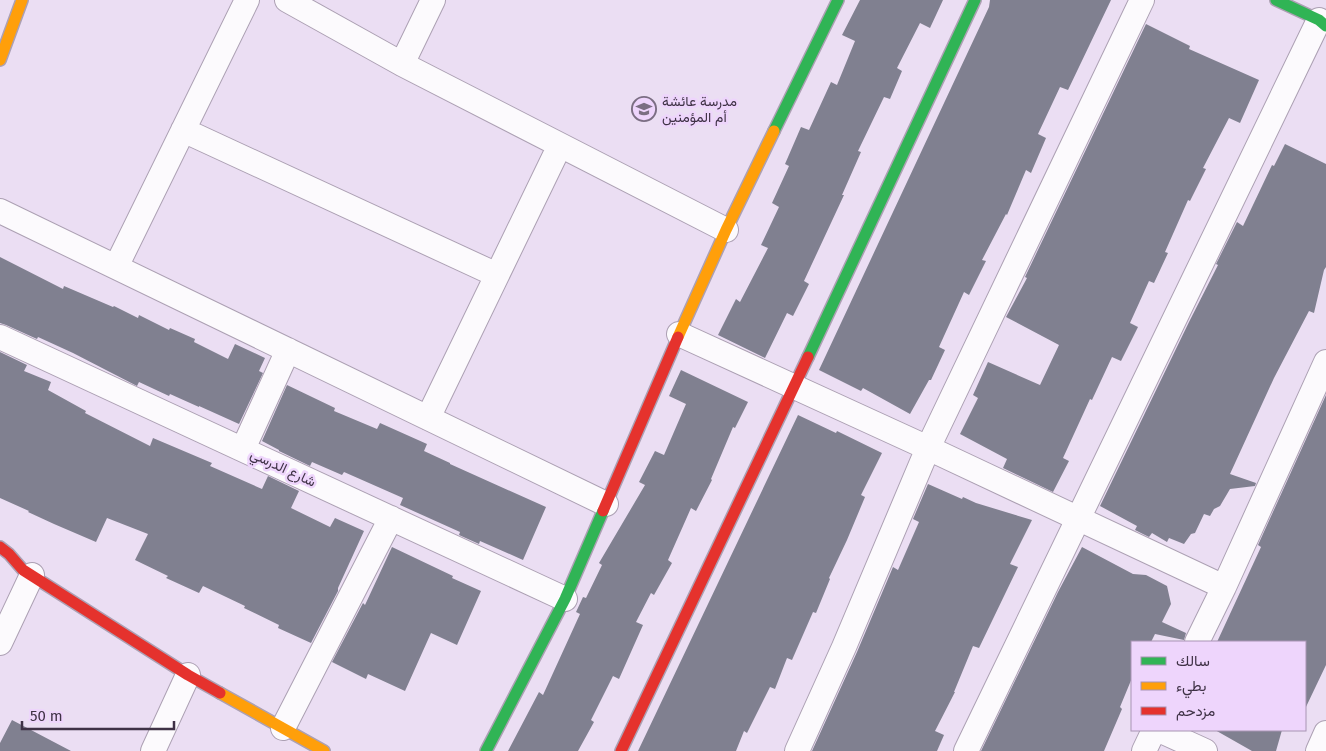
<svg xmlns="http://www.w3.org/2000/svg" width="1326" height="751" viewBox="0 0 1326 751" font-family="'Fira Sans',Vazirmatn,sans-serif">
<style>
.building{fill:#808090}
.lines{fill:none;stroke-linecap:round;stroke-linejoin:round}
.street-casing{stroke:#aca0b3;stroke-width:26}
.fast-casing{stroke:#aca0b3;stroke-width:14}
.slow-casing{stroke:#aca0b3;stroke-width:14}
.jam-casing{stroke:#aca0b3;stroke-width:14}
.street{stroke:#fcfafd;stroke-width:24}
.fast{stroke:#30b455;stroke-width:11}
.slow{stroke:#ff9f0a;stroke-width:11}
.jam{stroke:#e5322d;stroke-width:11}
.labels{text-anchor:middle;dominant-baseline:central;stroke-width:5;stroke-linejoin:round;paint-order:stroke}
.poi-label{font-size:14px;fill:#3f3246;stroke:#eed5fc;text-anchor:start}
.street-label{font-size:14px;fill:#3f3246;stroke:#eed5fc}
</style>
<rect width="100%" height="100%" fill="#ebdef3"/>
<!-- building -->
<path class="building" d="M 860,0 L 943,0 L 930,28 L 920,23 L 897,68 L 902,71 L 890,99 L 884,97 L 858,151 L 861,152 L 842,195 L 844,195 L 804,281 L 809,284 L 793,316 L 787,313 L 765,358 L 718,335 L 736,299 L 740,302 L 768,248 L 761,245 L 779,207 L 772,203 L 789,166 L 785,164 L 801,127 L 809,130 L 831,82 L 837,85 L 855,41 L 842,35 Z
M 990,0 L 1111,0 L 1068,90 L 1060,87 L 1038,134 L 1046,138 L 1031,173 L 1026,170 L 1007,215 L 1006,214 L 982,260 L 986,261 L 969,295 L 964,292 L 939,347 L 945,350 L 931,380 L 929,380 L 910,414 L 863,388 L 861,391 L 819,370 L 989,7 Z
M 1146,24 L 1190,46 L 1189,49 L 1259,80 L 1240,123 L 1229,118 L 1203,168 L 1206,169 L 1190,201 L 1188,200 L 1165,252 L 1168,253 L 1154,283 L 1149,281 L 1130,323 L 1138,327 L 1121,361 L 1112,357 L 1092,400 L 1090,399 L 1063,458 L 1069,461 L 1053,492 L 1003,468 L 1007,459 L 960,434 L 978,398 L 973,395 L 988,362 L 1040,385 L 1059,345 L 1006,317 L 1027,278 L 1025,277 Z
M 1285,144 L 1326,164 L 1326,267 L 1324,270 L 1314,313 L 1309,311 L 1274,378 L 1230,474 L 1256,483 L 1255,486 L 1230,489 L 1220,506 L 1214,509 L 1210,516 L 1204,514 L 1195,533 L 1191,534 L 1184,544 L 1169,538 L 1167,542 L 1152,533 L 1149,537 L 1135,530 L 1137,526 L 1100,506 L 1189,322 L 1218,265 L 1216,264 L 1237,222 L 1243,226 L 1272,165 L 1274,166 Z
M 0,257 L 63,289 L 64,286 L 113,307 L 114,306 L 138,318 L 139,315 L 169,330 L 170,328 L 195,339 L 194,342 L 228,359 L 235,344 L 265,358 L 259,371 L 263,373 L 239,424 L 199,406 L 199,407 L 170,394 L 169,396 L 139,382 L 137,386 L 73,353 L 38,337 L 37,339 L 6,325 L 0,323 Z
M 0,352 L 27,365 L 24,371 L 51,382 L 48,390 L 86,411 L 85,413 L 150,446 L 153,438 L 212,463 L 210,466 L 262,489 L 268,476 L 299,491 L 291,508 L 330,527 L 335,518 L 364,531 L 338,588 L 338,591 L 311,643 L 278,628 L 279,625 L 244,608 L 245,606 L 203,586 L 199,593 L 166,578 L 168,576 L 135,560 L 148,534 L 107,518 L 96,542 L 54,524 L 28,512 L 29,511 L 0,498 Z
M 681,370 L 748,402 L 735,428 L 733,427 L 711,479 L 712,480 L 696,511 L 691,508 L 668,560 L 672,563 L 654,595 L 651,593 L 636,622 L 643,625 L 619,679 L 613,676 L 591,720 L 594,722 L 578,751 L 508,751 L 539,692 L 543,695 L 580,614 L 576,612 L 583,597 L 586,598 L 602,565 L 599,563 L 645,485 L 639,482 L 655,451 L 664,455 L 686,404 L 669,396 Z
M 287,385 L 335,408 L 334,411 L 377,429 L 380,423 L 427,444 L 424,451 L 450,463 L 450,464 L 546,507 L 523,560 L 480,541 L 479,544 L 459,535 L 460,532 L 400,505 L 403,498 L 344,472 L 342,475 L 312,462 L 310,466 L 279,451 L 279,450 L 262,441 Z
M 1326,395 L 1326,665 L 1305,709 L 1305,642 L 1217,642 L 1261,547 L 1258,545 Z
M 798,415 L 836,433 L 837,431 L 882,453 L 861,495 L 865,497 L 847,540 L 829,578 L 830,579 L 816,613 L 813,612 L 792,660 L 787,658 L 775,689 L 770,687 L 747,733 L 744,731 L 736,751 L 638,751 Z
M 928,484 L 962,499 L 963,497 L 976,503 L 1032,520 L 1010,564 L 1018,567 L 979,648 L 973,646 L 954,692 L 955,692 L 935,731 L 944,735 L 937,751 L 812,751 L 857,652 L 893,567 L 898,570 L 919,522 L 913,519 Z
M 392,547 L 453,576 L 452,578 L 481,591 L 457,645 L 431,633 L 405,691 L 368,674 L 366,679 L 332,662 L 363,603 L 365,605 Z
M 1082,547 L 1133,574 L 1146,575 L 1167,586 L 1171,604 L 1162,622 L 1186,633 L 1184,640 L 1155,634 L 1151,642 L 1132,642 L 1132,678 L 1120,707 L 1122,709 L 1104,751 L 981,751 L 1058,592 Z
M 12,720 L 71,751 L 0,751 L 0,743 Z
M 1215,730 L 1282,730 L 1276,751 L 1252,751 Z"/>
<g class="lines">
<defs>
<path id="street" d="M 287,0 L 402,64 L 726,230
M 402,64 L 433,0
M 183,130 L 497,275
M 0,211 L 606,504
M 116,267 L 247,0
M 679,334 L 928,448 L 1224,587
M 0,337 L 565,599
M 428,418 L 560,145
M 243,449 L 288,350
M 1197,642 L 1224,587 L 1326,362
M 0,643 L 32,575
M 283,728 L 391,518
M 1159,730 L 1205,751
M 153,751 L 188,675
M 797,751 L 844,647 L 928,448 L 1142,0
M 966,751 L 1319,20
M 1144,751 L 1154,730
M 1318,751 L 1326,733"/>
<path id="fast" d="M 1276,0 L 1319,20 L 1326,26
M 774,131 L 838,0
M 808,357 L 975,0
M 486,751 L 565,599 L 603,511"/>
<path id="slow" d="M 0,60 L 22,0
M 678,337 L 726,230 L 774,131
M 220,693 L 324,751"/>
<path id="jam" d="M 603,511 L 678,337
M 0,547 L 9,554 L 23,570 L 188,675 L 220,693
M 621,751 L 808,357"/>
</defs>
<!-- street casing -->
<use href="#street" class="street-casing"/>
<!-- fast casing -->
<use href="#fast" class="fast-casing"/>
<!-- slow casing -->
<use href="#slow" class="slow-casing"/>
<!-- jam casing -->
<use href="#jam" class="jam-casing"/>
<!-- street -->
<use href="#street" class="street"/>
<!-- fast -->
<use href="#fast" class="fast"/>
<!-- slow -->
<use href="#slow" class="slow"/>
<!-- jam -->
<use href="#jam" class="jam"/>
</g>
<!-- icons -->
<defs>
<symbol id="school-ring" viewBox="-11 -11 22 22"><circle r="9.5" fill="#eed5fc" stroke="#7b6e83" stroke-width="1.5"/><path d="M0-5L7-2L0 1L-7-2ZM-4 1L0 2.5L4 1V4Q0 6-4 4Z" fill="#7b6e83"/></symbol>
</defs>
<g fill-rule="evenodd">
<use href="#school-ring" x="630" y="95" width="28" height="28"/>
</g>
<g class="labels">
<!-- poi labels -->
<g class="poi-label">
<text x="662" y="101">مدرسة عائشة<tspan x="662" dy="16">أم المؤمنين</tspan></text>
</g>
<!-- street labels -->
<g class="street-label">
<text transform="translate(283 468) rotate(25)">شارع الدرسي</text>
</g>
</g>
<!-- legend -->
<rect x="1131" y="641" width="175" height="90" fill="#eed5fc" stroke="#a894b3"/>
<rect x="1141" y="657" width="25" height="8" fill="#30b455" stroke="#a894b3"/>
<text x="1176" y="666" font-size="15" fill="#3f3246">سالك</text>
<rect x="1141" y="682" width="25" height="8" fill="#ff9f0a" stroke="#a894b3"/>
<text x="1176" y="691" font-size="15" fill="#3f3246">بطيء</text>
<rect x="1141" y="707" width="25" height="8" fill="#e5322d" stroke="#a894b3"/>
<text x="1176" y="716" font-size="15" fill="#3f3246">مزدحم</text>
<!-- scale -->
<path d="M22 721v8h152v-8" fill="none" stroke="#3f3246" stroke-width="2.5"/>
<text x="30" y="721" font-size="15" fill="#3f3246" stroke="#eed5fc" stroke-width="4" paint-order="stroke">50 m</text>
</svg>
